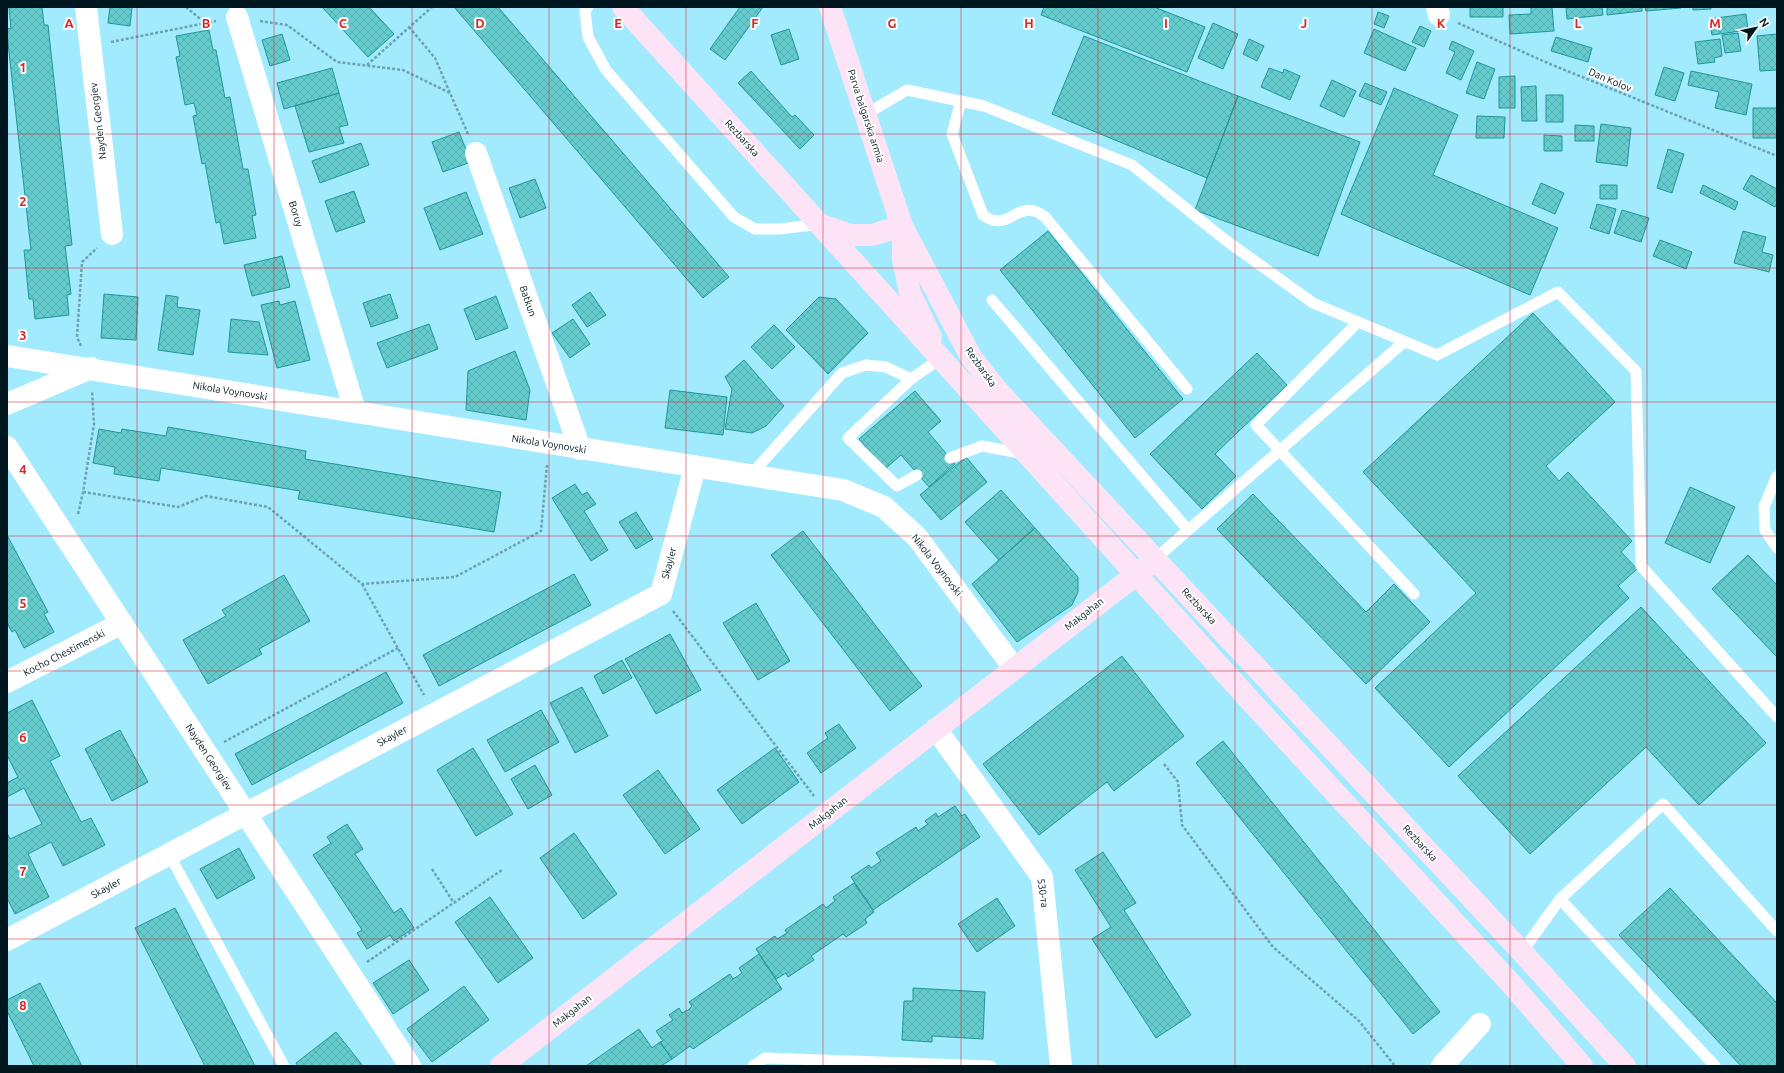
<svg xmlns="http://www.w3.org/2000/svg" width="1784" height="1073" viewBox="0 0 1784 1073" font-family="Ubuntu,sans-serif">
<style>
.building{fill:url(#building-cross-hatch);stroke:#229597}
.lines{fill:none;stroke-linecap:round;stroke-linejoin:round}
.path{stroke:#6ba3b2;stroke-width:2.5;stroke-dasharray:3 2;stroke-linecap:butt}
.lane{stroke:#fff;stroke-width:11}
.street{stroke:#fff;stroke-width:22}
.secondary{stroke:#fce3f5;stroke-width:22}
.grid{fill:none;stroke:#d62828;stroke-width:1;stroke-opacity:0.55}
.labels{text-anchor:middle;dominant-baseline:central;stroke-width:4;stroke-linejoin:round;paint-order:stroke}
.street-label{font-size:10px;fill:#00161e;stroke:#fefefe}
.grid-label{font-size:13px;text-anchor:middle;font-weight:bold;fill:#d62828;stroke:#fefefe;stroke-width:4;stroke-linejoin:round;paint-order:stroke}
</style>
<defs>
<pattern id="building-cross-hatch" width="8" height="8" patternUnits="userSpaceOnUse"><rect width="8" height="8" fill="#65cccd"/><path d="M0 0l8 8M0 8l8-8" fill="none" stroke="#56aeb0"/></pattern>
</defs>
<rect width="100%" height="100%" fill="#a2ebfe"/>
<!-- building -->
<path class="building" d="M 20,7 L 42,7 L 44,25 L 48,25 L 72,245 L 65,246 L 71,294 L 67,295 L 69,315 L 35,319 L 33,299 L 29,299 L 24,250 L 31,250 L 7,34 L 7,29 L 11,28 L 9,8 Z
M 110,7 L 132,7 L 130,26 L 108,23 Z
M 322,7 L 369,7 L 394,34 L 368,57 Z
M 454,7 L 498,7 L 729,277 L 703,298 Z
M 740,7 L 763,7 L 725,60 L 710,49 Z
M 1044,7 L 1154,7 L 1205,27 L 1187,72 L 1041,15 Z
M 1470,7 L 1503,7 L 1503,17 L 1470,17 Z
M 1531,7 L 1552,7 L 1554,31 L 1510,34 L 1509,15 L 1531,14 Z
M 1566,7 L 1602,7 L 1603,15 L 1567,19 Z
M 1607,7 L 1642,7 L 1642,11 L 1607,15 Z
M 1645,7 L 1681,7 L 1681,8 L 1646,11 Z
M 1693,7 L 1711,7 L 1711,9 L 1693,10 Z
M 1378,12 L 1389,16 L 1384,28 L 1374,24 Z
M 1746,14 L 1748,30 L 1712,35 L 1709,19 Z
M 1213,23 L 1238,34 L 1223,69 L 1198,58 Z
M 1420,26 L 1431,31 L 1424,47 L 1412,42 Z
M 789,29 L 799,59 L 781,65 L 771,35 Z
M 1374,29 L 1416,48 L 1405,71 L 1364,53 Z
M 209,30 L 213,50 L 216,50 L 225,98 L 230,97 L 243,169 L 248,169 L 256,215 L 252,216 L 256,238 L 224,244 L 220,222 L 216,223 L 205,163 L 202,164 L 193,116 L 197,115 L 194,103 L 185,105 L 176,57 L 180,56 L 176,36 Z
M 1738,33 L 1741,51 L 1725,53 L 1722,35 Z
M 282,34 L 290,60 L 270,66 L 262,40 Z
M 1777,34 L 1777,70 L 1760,71 L 1757,36 Z
M 1084,36 L 1238,96 L 1207,178 L 1052,114 Z
M 1556,37 L 1592,48 L 1588,62 L 1551,51 Z
M 1249,39 L 1264,46 L 1257,61 L 1243,54 Z
M 1720,39 L 1722,56 L 1714,58 L 1715,62 L 1698,64 L 1695,42 Z
M 1452,41 L 1474,51 L 1461,80 L 1446,73 L 1455,52 L 1449,49 Z
M 1477,62 L 1495,69 L 1484,99 L 1466,93 Z
M 1664,67 L 1684,73 L 1675,101 L 1655,95 Z
M 332,68 L 339,93 L 284,109 L 277,83 Z
M 1269,68 L 1283,73 L 1284,69 L 1300,76 L 1290,100 L 1261,87 Z
M 751,71 L 792,117 L 795,115 L 814,135 L 800,149 L 738,83 Z
M 1691,71 L 1752,84 L 1746,115 L 1715,108 L 1719,92 L 1688,85 Z
M 1515,76 L 1515,108 L 1499,108 L 1499,77 Z
M 1332,80 L 1356,91 L 1344,117 L 1320,106 Z
M 1365,83 L 1387,92 L 1381,105 L 1359,96 Z
M 1536,86 L 1537,121 L 1522,121 L 1521,87 Z
M 1394,88 L 1458,115 L 1433,175 L 1558,228 L 1530,295 L 1341,214 Z
M 339,93 L 348,125 L 339,127 L 344,143 L 309,152 L 295,106 Z
M 1546,95 L 1563,95 L 1563,122 L 1546,122 Z
M 1238,96 L 1360,142 L 1318,256 L 1195,210 Z
M 1753,108 L 1777,108 L 1777,138 L 1753,138 Z
M 1477,116 L 1505,117 L 1504,138 L 1476,138 Z
M 1601,124 L 1631,128 L 1627,166 L 1596,162 Z
M 1575,125 L 1594,126 L 1594,141 L 1575,141 Z
M 459,132 L 471,162 L 443,172 L 432,142 Z
M 1544,135 L 1562,136 L 1562,151 L 1544,151 Z
M 361,143 L 369,165 L 320,183 L 312,161 Z
M 1668,149 L 1684,154 L 1672,193 L 1657,188 Z
M 1751,175 L 1777,189 L 1777,203 L 1775,207 L 1743,189 Z
M 535,179 L 546,208 L 520,218 L 509,188 Z
M 1541,183 L 1564,193 L 1555,214 L 1532,204 Z
M 1600,185 L 1617,185 L 1617,199 L 1600,199 Z
M 1703,185 L 1738,202 L 1735,210 L 1700,193 Z
M 354,191 L 365,222 L 336,232 L 325,201 Z
M 466,192 L 483,234 L 440,250 L 424,208 Z
M 1597,204 L 1616,209 L 1609,234 L 1590,228 Z
M 1622,210 L 1649,218 L 1641,242 L 1614,233 Z
M 1048,231 L 1183,399 L 1135,438 L 1000,270 Z
M 1743,231 L 1766,237 L 1762,252 L 1773,255 L 1769,272 L 1734,263 Z
M 1660,240 L 1692,252 L 1686,269 L 1653,256 Z
M 282,256 L 290,287 L 252,296 L 244,265 Z
M 590,292 L 606,315 L 587,327 L 572,305 Z
M 104,294 L 138,297 L 136,340 L 101,338 Z
M 390,294 L 398,318 L 371,327 L 363,303 Z
M 166,295 L 178,297 L 177,307 L 200,310 L 193,355 L 158,350 Z
M 496,296 L 508,328 L 476,340 L 464,309 Z
M 819,297 L 836,299 L 868,333 L 828,374 L 786,330 Z
M 279,301 L 280,305 L 295,301 L 310,360 L 277,368 L 261,305 Z
M 1533,313 L 1615,402 L 1546,466 L 1559,481 L 1568,472 L 1632,541 L 1621,552 L 1637,569 L 1618,586 L 1629,598 L 1449,767 L 1375,688 L 1476,593 L 1363,472 Z
M 231,319 L 259,322 L 268,355 L 228,352 Z
M 573,319 L 590,344 L 570,358 L 552,333 Z
M 429,324 L 438,349 L 387,368 L 377,343 Z
M 774,325 L 795,347 L 772,369 L 751,347 Z
M 515,351 L 530,390 L 526,420 L 466,410 L 468,371 Z
M 1257,353 L 1287,385 L 1215,454 L 1236,476 L 1202,509 L 1150,454 Z
M 744,360 L 784,406 L 766,426 L 752,433 L 725,429 L 732,389 L 725,377 Z
M 670,390 L 727,397 L 723,435 L 665,428 Z
M 915,391 L 941,421 L 928,432 L 955,464 L 929,487 L 901,455 L 885,469 L 859,439 Z
M 168,427 L 306,451 L 305,459 L 501,492 L 494,532 L 298,499 L 300,491 L 161,468 L 159,481 L 114,474 L 115,467 L 93,463 L 99,429 L 121,433 L 122,429 L 166,436 Z
M 966,457 L 987,482 L 941,520 L 920,495 Z
M 575,484 L 582,495 L 587,492 L 596,504 L 584,511 L 608,550 L 591,561 L 552,498 Z
M 1690,487 L 1735,507 L 1710,563 L 1665,543 Z
M 1001,490 L 1035,528 L 999,560 L 965,522 Z
M 1253,494 L 1366,612 L 1394,584 L 1430,622 L 1366,684 L 1217,529 Z
M 636,512 L 653,539 L 636,549 L 619,522 Z
M 1035,528 L 1078,577 L 1078,592 L 1072,605 L 1017,642 L 972,584 Z
M 803,531 L 922,686 L 890,711 L 771,555 Z
M 7,535 L 48,612 L 44,614 L 54,632 L 24,648 L 15,630 L 12,632 L 7,623 Z
M 1748,555 L 1777,585 L 1777,657 L 1712,589 Z
M 574,574 L 591,605 L 439,686 L 423,655 Z
M 284,575 L 310,621 L 259,649 L 262,654 L 208,684 L 183,640 L 226,616 L 222,610 Z
M 756,603 L 790,661 L 758,680 L 723,623 Z
M 1641,607 L 1766,743 L 1699,805 L 1646,747 L 1530,854 L 1458,776 Z
M 670,634 L 701,690 L 656,714 L 625,659 Z
M 1122,656 L 1184,736 L 1114,791 L 1107,782 L 1039,835 L 983,764 Z
M 622,660 L 632,678 L 603,694 L 594,676 Z
M 386,672 L 403,703 L 252,785 L 235,754 Z
M 582,687 L 608,736 L 575,753 L 550,703 Z
M 32,700 L 60,756 L 50,761 L 81,822 L 91,818 L 105,845 L 63,866 L 51,842 L 28,854 L 49,897 L 15,914 L 7,898 L 7,833 L 10,839 L 42,824 L 24,788 L 7,797 L 7,783 L 18,777 L 7,755 L 7,713 Z
M 541,710 L 559,742 L 505,772 L 487,740 Z
M 839,724 L 856,748 L 821,773 L 807,753 L 828,738 L 825,733 Z
M 120,730 L 148,782 L 112,801 L 85,749 Z
M 1223,741 L 1440,1012 L 1413,1034 L 1196,763 Z
M 473,748 L 513,814 L 476,836 L 437,770 Z
M 775,748 L 799,782 L 742,824 L 717,790 Z
M 535,765 L 552,795 L 528,809 L 511,779 Z
M 658,770 L 700,829 L 665,854 L 623,795 Z
M 955,806 L 962,816 L 965,814 L 980,837 L 873,910 L 851,877 L 869,865 L 871,868 L 881,861 L 876,853 L 916,827 L 918,831 L 928,824 L 925,821 L 936,813 L 938,817 Z
M 347,824 L 363,849 L 355,854 L 394,913 L 401,908 L 414,928 L 394,941 L 390,935 L 367,949 L 357,933 L 362,930 L 313,855 L 331,843 L 327,837 Z
M 574,833 L 617,894 L 583,919 L 540,858 Z
M 239,848 L 255,878 L 217,899 L 200,869 Z
M 1103,852 L 1136,903 L 1124,910 L 1191,1015 L 1156,1038 L 1092,939 L 1111,927 L 1075,870 Z
M 854,883 L 874,912 L 865,919 L 867,923 L 846,937 L 843,934 L 811,956 L 814,960 L 788,977 L 786,973 L 776,979 L 756,949 L 775,936 L 777,939 L 787,933 L 785,930 L 823,904 L 826,908 L 831,904 L 835,901 L 833,897 Z
M 1670,888 L 1777,1003 L 1777,1066 L 1741,1066 L 1619,935 Z
M 490,897 L 533,958 L 498,983 L 455,922 Z
M 997,898 L 1015,926 L 977,952 L 958,924 Z
M 175,908 L 255,1066 L 205,1066 L 135,928 Z
M 759,954 L 782,989 L 693,1049 L 690,1046 L 672,1059 L 660,1042 L 663,1041 L 656,1031 L 673,1020 L 669,1015 L 679,1008 L 682,1013 L 688,1010 L 692,1006 L 689,1002 L 730,974 L 733,979 L 738,976 L 742,973 L 739,968 Z
M 409,960 L 429,990 L 393,1014 L 373,983 Z
M 40,983 L 82,1066 L 34,1066 L 7,1011 L 7,1000 Z
M 464,986 L 489,1020 L 432,1062 L 407,1029 Z
M 913,988 L 985,992 L 983,1039 L 932,1036 L 932,1042 L 902,1040 L 904,1001 L 913,1001 Z
M 639,1029 L 652,1048 L 660,1042 L 672,1059 L 661,1066 L 586,1066 Z
M 336,1032 L 363,1066 L 298,1066 L 296,1063 Z"/>
<g class="lines">
<!-- path -->
<path class="path" d="M 186,7 L 205,23
M 260,21 L 287,25 L 337,62 L 403,70 L 450,93 L 468,134
M 1458,23 L 1550,64 L 1777,156
M 409,27 L 435,58 L 450,93
M 111,42 L 216,21
M 367,65 L 432,7
M 81,346 L 77,337 L 82,262 L 97,248
M 83,492 L 178,507 L 206,496 L 268,507 L 362,584 L 455,577 L 541,531 L 547,465
M 78,514 L 83,492 L 94,424 L 92,391
M 362,584 L 424,695
M 673,611 L 814,796
M 224,742 L 398,648
M 1164,764 L 1178,782 L 1182,825 L 1273,947 L 1359,1021 L 1395,1066
M 432,869 L 454,903
M 367,962 L 502,870"/>
<!-- lane -->
<path class="lane" d="M 588,7 L 585,11 L 588,37 L 606,70 L 734,217 L 755,229 L 780,229 L 820,224
M 961,101 L 952,134 L 983,215 C 986,217 989,219 992,220 C 1012,226 1022,197 1046,218 L 1187,389
M 866,114 L 907,90 L 984,106 L 1132,165 L 1224,239 L 1313,303 L 1437,355 L 1558,292 L 1636,371 L 1641,566 L 1777,717
M 992,300 L 1188,530
M 1358,322 L 1256,425 L 1414,594
M 950,458 L 982,446 L 1025,454
M 917,475 L 897,486 L 848,438 L 911,379 L 941,358
M 750,476 L 842,373 L 866,365 L 886,367 L 911,379
M 1777,476 L 1764,507 L 1765,530 L 1777,548
M 1155,559 L 1404,342
M 169,854 L 284,1066
M 1560,899 L 1715,1066
M 1522,952 L 1560,899 L 1663,804 L 1777,931
M 753,1066 L 765,1058 L 991,1066"/>
<!-- street -->
<path class="street" d="M 86,7 L 112,234
M 1437,7 L 1439,15
M 237,17 L 355,411
M 476,153 L 580,449
M 7,356 L 843,490 L 884,507 L 917,537 L 1014,668
M 7,404 L 91,368
M 7,447 L 410,1066
M 7,682 L 122,623
M 936,729 L 1042,877 L 1061,1066
M 7,940 L 661,594 L 695,467
M 1442,1066 L 1480,1024"/>
<!-- secondary -->
<path class="secondary" d="M 623,7 L 1247,697 L 1514,987 L 1582,1066
M 830,7 L 902,226 L 971,357 L 996,389 L 1522,952 L 1625,1066
M 821,225 L 850,235 L 872,235 L 902,226
M 903,231 L 903,259 L 910,293 L 931,337
M 501,1066 L 1147,566"/>
</g>
<!-- grid -->
<path class="grid" d="M 137,7 L 137,1066M 274,7 L 274,1066M 412,7 L 412,1066M 549,7 L 549,1066M 686,7 L 686,1066M 823,7 L 823,1066M 961,7 L 961,1066M 1098,7 L 1098,1066M 1235,7 L 1235,1066M 1372,7 L 1372,1066M 1510,7 L 1510,1066M 1647,7 L 1647,1066M 7,134 L 1777,134M 7,268 L 1777,268M 7,402 L 1777,402M 7,536 L 1777,536M 7,671 L 1777,671M 7,805 L 1777,805M 7,939 L 1777,939"/>
<g class="labels">
<!-- street labels -->
<g class="street-label">
<text transform="translate(1610 80) rotate(23)">Dan Kolov</text>
<text transform="translate(866 116) rotate(72)">Parva balgarska armia</text>
<text transform="translate(98 121) rotate(-97)">Nayden Georgiev</text>
<text transform="translate(742 138) rotate(48)">Rezbarska</text>
<text transform="translate(296 214) rotate(73)">Boruy</text>
<text transform="translate(528 301) rotate(71)">Batkun</text>
<text transform="translate(981 367) rotate(55)">Rezbarska</text>
<text transform="translate(230 391) rotate(9)">Nikola Voynovski</text>
<text transform="translate(549 444) rotate(9)">Nikola Voynovski</text>
<text transform="translate(669 563) rotate(-75)">Skayler</text>
<text transform="translate(937 565) rotate(52)">Nikola Voynovski</text>
<text transform="translate(1199 606) rotate(47)">Rezbarska</text>
<text transform="translate(1084 614) rotate(-38)">Makgahan</text>
<text transform="translate(64 653) rotate(-27)">Kocho Chestimenski</text>
<text transform="translate(392 736) rotate(-28)">Skayler</text>
<text transform="translate(209 757) rotate(57)">Nayden Georgiev</text>
<text transform="translate(828 813) rotate(-38)">Makgahan</text>
<text transform="translate(1420 843) rotate(47)">Rezbarska</text>
<text transform="translate(106 888) rotate(-28)">Skayler</text>
<text transform="translate(1043 893) rotate(82)">530-та</text>
<text transform="translate(572 1011) rotate(-38)">Makgahan</text>
</g>
</g>
<g class="grid-label">
<text x="69" y="28">A</text>
<text x="206" y="28">B</text>
<text x="343" y="28">C</text>
<text x="480" y="28">D</text>
<text x="618" y="28">E</text>
<text x="755" y="28">F</text>
<text x="892" y="28">G</text>
<text x="1029" y="28">H</text>
<text x="1166" y="28">I</text>
<text x="1304" y="28">J</text>
<text x="1441" y="28">K</text>
<text x="1578" y="28">L</text>
<text x="1715" y="28">M</text>
<text x="23" y="72">1</text>
<text x="23" y="206">2</text>
<text x="23" y="340">3</text>
<text x="23" y="474">4</text>
<text x="23" y="608">5</text>
<text x="23" y="742">6</text>
<text x="23" y="876">7</text>
<text x="23" y="1010">8</text>
</g>
<!-- border -->
<rect width="1784" height="1073" fill="none" stroke="#00161e" stroke-width="16"/>
<!-- north arrow -->
<g transform="translate(1756 28) rotate(57)" stroke="#fefefe" stroke-width="3" paint-order="stroke">
<path d="M0-3L7 15L0 10L-7 15Z" fill="#00161e"/>
<text y="-6" font-size="11" font-weight="bold" text-anchor="middle" fill="#00161e">N</text>
</g>
</svg>
